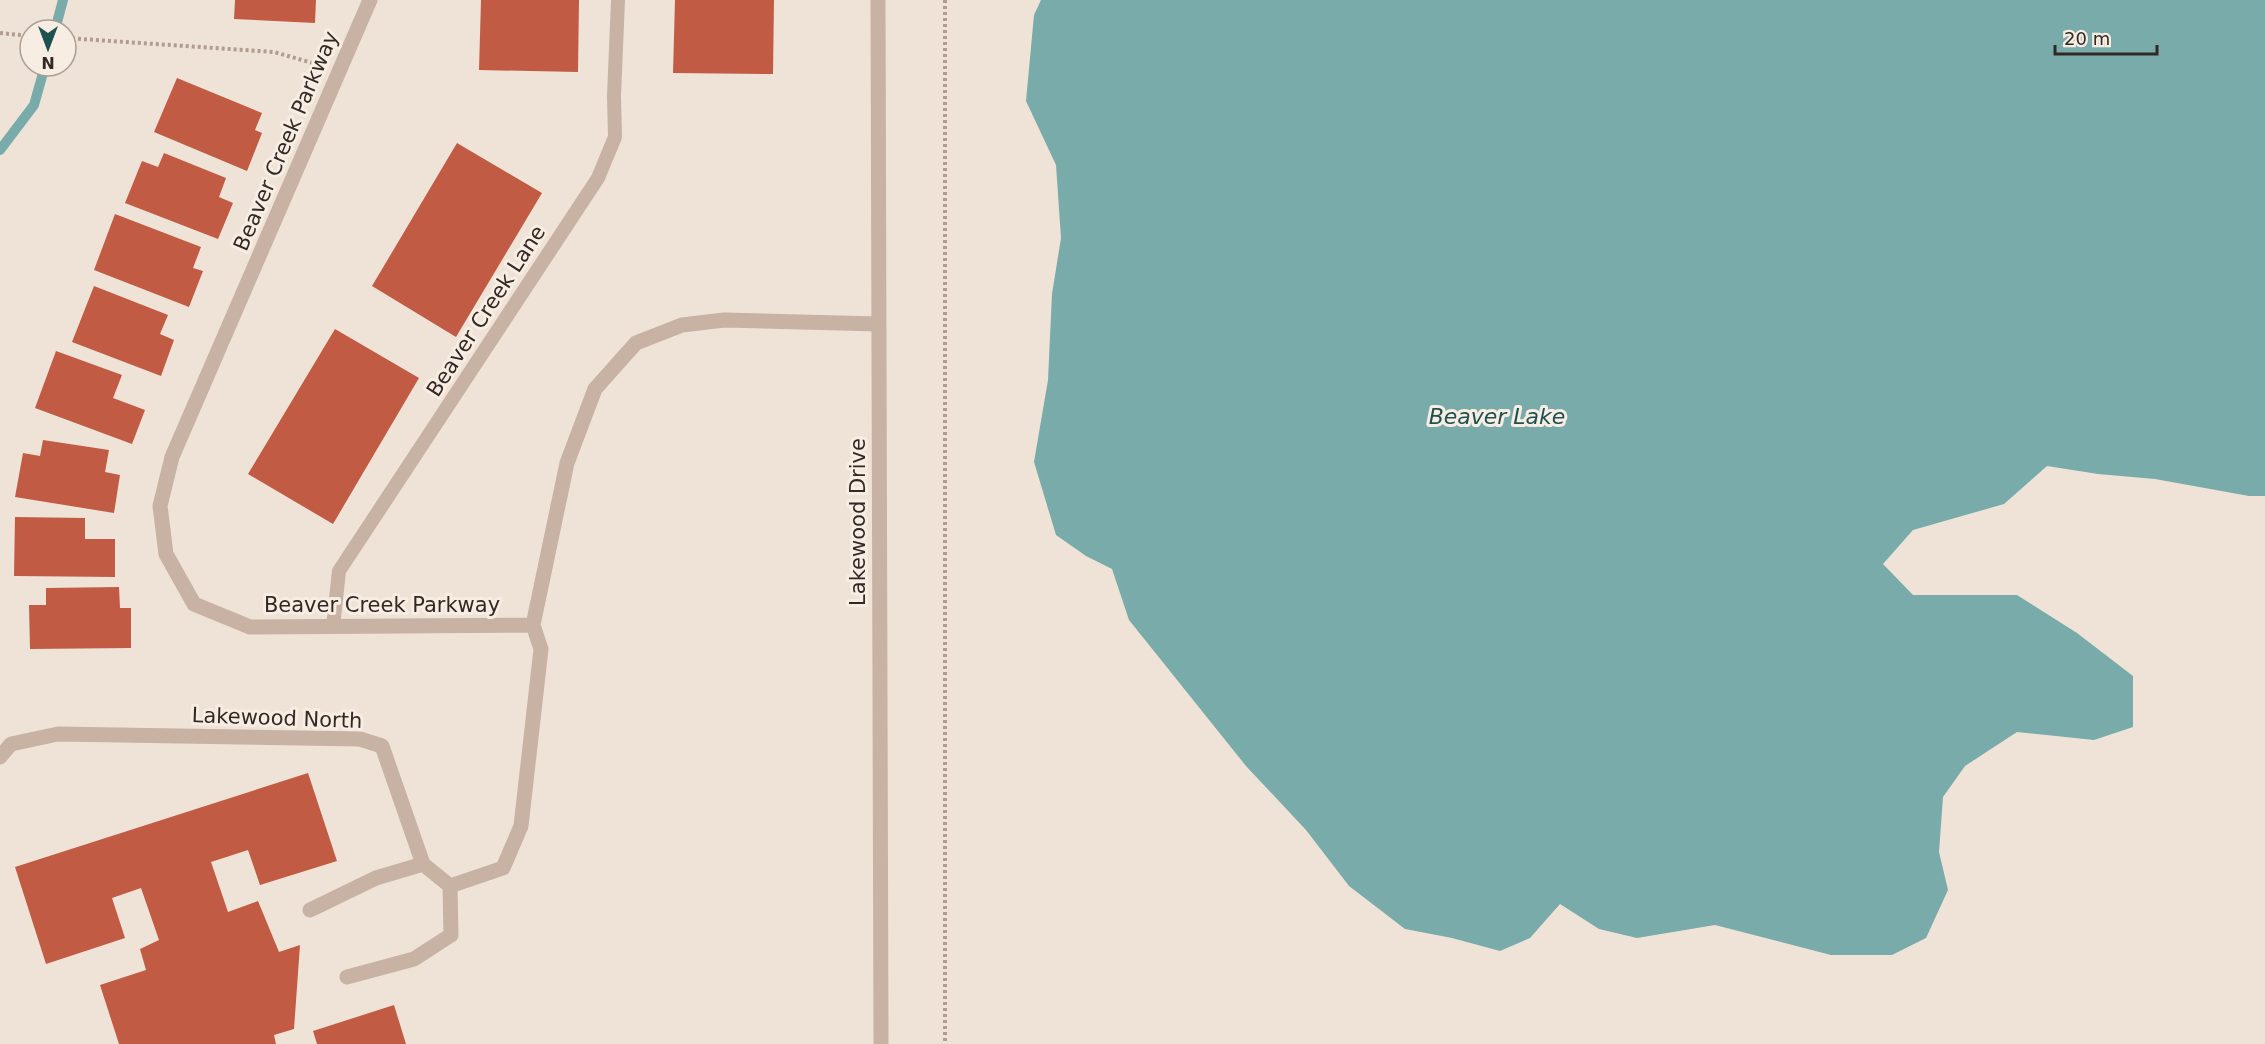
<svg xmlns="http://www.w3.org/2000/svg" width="2265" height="1044" viewBox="0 0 2265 1044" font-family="'DejaVu Sans',sans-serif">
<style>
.water{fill:#78abaa}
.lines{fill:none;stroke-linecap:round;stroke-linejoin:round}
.stream{stroke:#78abaa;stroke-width:10}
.building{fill:#c15b44}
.path{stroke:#b29c8f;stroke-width:4;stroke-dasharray:3 3;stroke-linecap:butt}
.service{stroke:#c7b2a4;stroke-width:14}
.minor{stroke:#c7b2a4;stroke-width:15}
.tertiary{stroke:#c7b2a4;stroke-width:15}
.labels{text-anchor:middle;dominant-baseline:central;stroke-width:6;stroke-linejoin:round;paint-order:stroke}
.street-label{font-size:21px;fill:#322925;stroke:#f8ede3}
.water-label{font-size:22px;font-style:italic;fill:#1d5152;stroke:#f8ede3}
</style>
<rect width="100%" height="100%" fill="#efe3d7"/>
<!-- water -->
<path class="water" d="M 1041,0 L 2265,0 L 2265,496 L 2249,496 L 2155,479 L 2098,474 L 2047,466 L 2004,504 L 1913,530 L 1883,564 L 1913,595 L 2017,595 L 2077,633 L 2133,676 L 2133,727 L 2094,740 L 2017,732 L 1965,766 L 1943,797 L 1939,852 L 1948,890 L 1926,938 L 1892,955 L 1831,955 L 1715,925 L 1637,938 L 1599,929 L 1560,904 L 1530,938 L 1500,951 L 1452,938 L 1405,929 L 1349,886 L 1306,830 L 1246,766 L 1129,620 L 1112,569 L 1086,556 L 1056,535 L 1034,462 L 1048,380 L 1052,294 L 1061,238 L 1056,165 L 1026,101 L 1034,15 Z"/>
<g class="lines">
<!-- stream -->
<path class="stream" d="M 55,30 L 63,0
M 0,150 L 34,105 L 45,66"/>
</g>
<!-- building -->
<path class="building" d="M 235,0 L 316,0 L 315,23 L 234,19 Z
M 481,0 L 579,0 L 578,72 L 479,70 Z
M 675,0 L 774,0 L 773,74 L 673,73 Z
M 177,78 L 262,113 L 255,130 L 262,133 L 247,171 L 154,132 Z
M 457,143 L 542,193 L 456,337 L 372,286 Z
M 164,153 L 226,178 L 219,197 L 233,203 L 218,239 L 125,203 L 142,161 L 158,167 Z
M 115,214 L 201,247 L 193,268 L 203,271 L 189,307 L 94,270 Z
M 94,286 L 168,315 L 160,334 L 174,340 L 161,376 L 72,342 Z
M 335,329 L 419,378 L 333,524 L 248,474 Z
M 56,351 L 122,375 L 113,398 L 145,410 L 132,444 L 35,408 Z
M 43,440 L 109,450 L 105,472 L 120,475 L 114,513 L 15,497 L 23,453 L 40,456 Z
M 15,517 L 85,518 L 85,539 L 115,539 L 115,577 L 14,576 Z
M 119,587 L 120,608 L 131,608 L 131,648 L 30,649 L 29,605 L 46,605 L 46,588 Z
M 308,773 L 337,861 L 260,885 L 248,850 L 211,862 L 228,912 L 258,901 L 279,952 L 300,945 L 294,1029 L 274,1035 L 276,1044 L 119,1044 L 100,985 L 146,970 L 140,949 L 159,940 L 141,888 L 112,898 L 125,938 L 46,964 L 15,867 Z
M 394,1005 L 406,1044 L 317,1044 L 313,1031 Z"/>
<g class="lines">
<!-- path -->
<path class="path" d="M 945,0 L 945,1044
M 0,33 L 30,36
M 66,38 L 274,52 L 316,64"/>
<!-- service -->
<path class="service" d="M 333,627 L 339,571 L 598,178 L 615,137 L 614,96 L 618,0"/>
<!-- minor -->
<path class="minor" d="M 370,0 L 172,457 L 160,506 L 166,554 L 194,604 L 250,627 L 533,625 L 567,463 L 595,389 L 636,343 L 682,325 L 724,320 L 878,324
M 0,757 L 11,744 L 58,734 L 360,739 L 382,746 L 423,864 L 450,886 L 503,868 L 521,826 L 541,649 L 533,625
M 310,910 L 376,878 L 423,864
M 347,977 L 414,959 L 451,935 L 450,886"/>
<!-- tertiary -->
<path class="tertiary" d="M 878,0 L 881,1044"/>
</g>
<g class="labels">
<!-- street labels -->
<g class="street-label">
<text transform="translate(286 141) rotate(-67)">Beaver Creek Parkway</text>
<text transform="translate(486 311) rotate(-57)">Beaver Creek Lane</text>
<text transform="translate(858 522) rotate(-90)">Lakewood Drive</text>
<text x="382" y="605">Beaver Creek Parkway</text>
<text transform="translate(277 718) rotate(2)">Lakewood North</text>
</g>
<!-- water labels -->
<g class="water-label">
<text x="1497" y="416">Beaver Lake</text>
</g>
</g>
<!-- north arrow -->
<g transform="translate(48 48) rotate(180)"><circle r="28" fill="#f8ede3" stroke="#a99f97" stroke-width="1.5"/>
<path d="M0-4.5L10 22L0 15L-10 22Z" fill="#1d5152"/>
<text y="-9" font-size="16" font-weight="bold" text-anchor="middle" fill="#322925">N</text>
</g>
<!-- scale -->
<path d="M2055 45v9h102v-9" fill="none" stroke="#322925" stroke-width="3"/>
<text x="2064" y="45" font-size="18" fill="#322925" stroke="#f8ede3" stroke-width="4.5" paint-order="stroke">20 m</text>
</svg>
